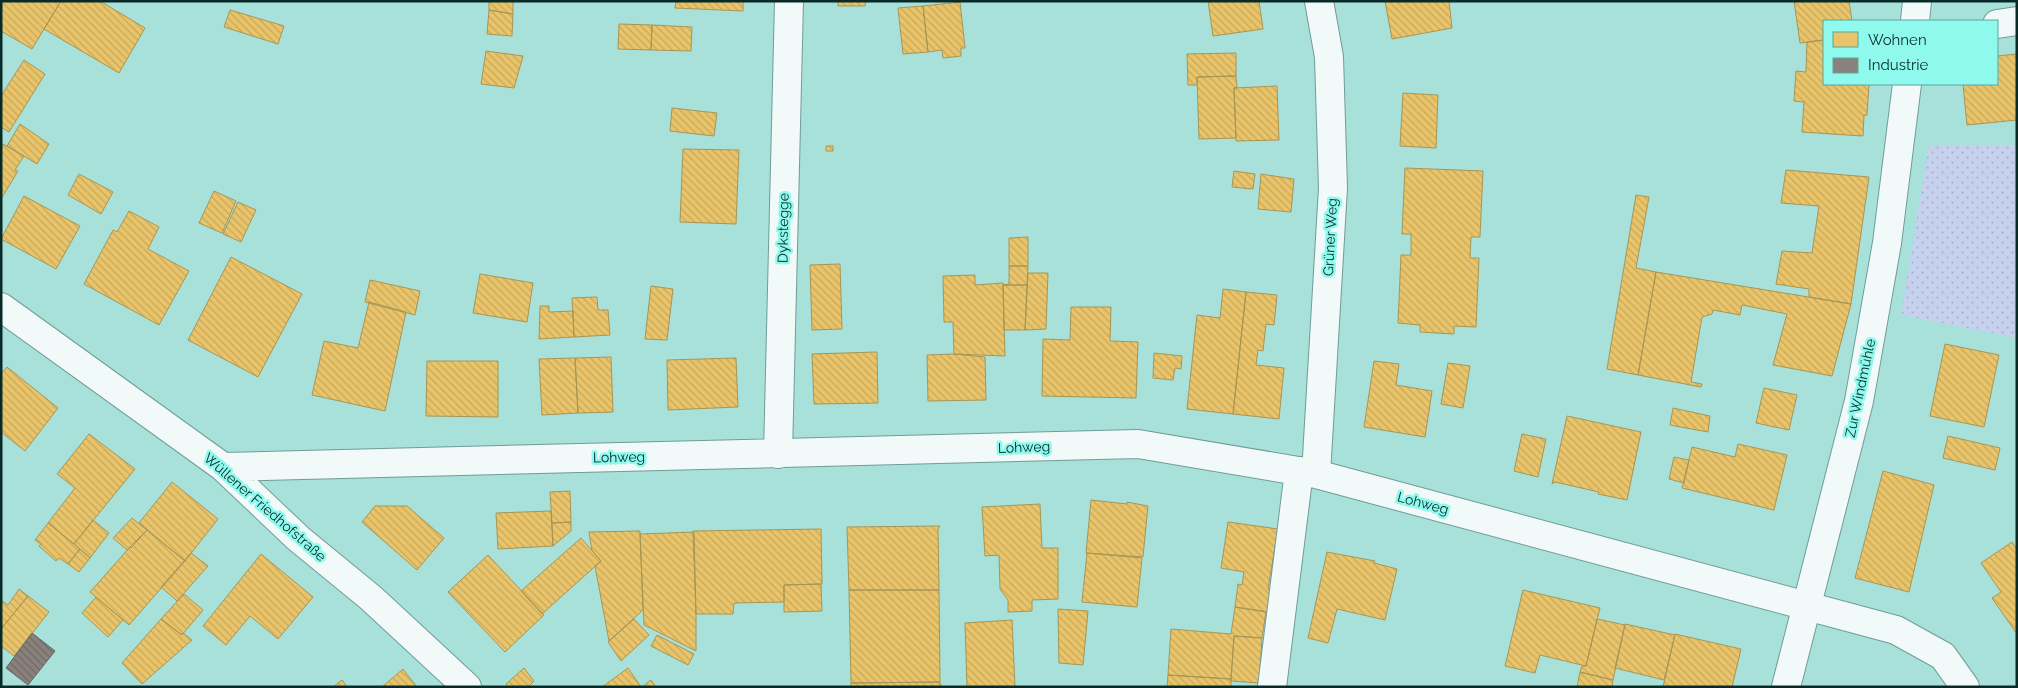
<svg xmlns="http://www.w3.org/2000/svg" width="2018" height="688" viewBox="0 0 2018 688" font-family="Raleway,sans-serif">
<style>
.grass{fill:url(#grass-dots)}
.homes{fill:url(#homes-back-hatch);stroke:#a69656}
.industry{fill:url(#industry-back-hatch);stroke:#636763}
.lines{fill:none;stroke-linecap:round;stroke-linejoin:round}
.minor-casing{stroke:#719c97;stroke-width:30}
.minor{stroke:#f2faf9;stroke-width:28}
.labels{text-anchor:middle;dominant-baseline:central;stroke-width:5;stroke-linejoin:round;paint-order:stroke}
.street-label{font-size:14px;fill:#082b28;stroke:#8ff9ed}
</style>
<defs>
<pattern id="grass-dots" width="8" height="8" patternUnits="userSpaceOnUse" patternTransform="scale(1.25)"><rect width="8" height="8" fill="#c6d1ee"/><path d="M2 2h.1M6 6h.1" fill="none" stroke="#a9b4cc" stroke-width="1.8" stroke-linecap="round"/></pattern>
<pattern id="homes-back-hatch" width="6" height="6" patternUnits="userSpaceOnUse" patternTransform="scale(1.25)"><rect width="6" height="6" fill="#e9c46a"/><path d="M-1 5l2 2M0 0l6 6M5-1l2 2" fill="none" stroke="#c6a95c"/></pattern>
<pattern id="industry-back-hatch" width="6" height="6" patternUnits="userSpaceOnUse" patternTransform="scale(1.25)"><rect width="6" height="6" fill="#8a817c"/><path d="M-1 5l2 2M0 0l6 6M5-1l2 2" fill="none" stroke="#6f6a66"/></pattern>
</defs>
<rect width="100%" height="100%" fill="#a7e1da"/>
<!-- grass -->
<path class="grass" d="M 1929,145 L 2017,145 L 2017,338 L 1901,315 Z"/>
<!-- homes -->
<path class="homes" d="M 1,1 L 61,1 L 32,49 L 1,31 Z
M 61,1 L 100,1 L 145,28 L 119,73 L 44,29 Z
M 489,1 L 513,1 L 513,14 L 489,10 Z
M 676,1 L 743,1 L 743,11 L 675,8 Z
M 838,1 L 866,1 L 865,6 L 838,6 Z
M 1208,1 L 1259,1 L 1263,29 L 1213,36 Z
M 1385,1 L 1449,1 L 1452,28 L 1392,39 Z
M 1794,1 L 1849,1 L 1852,21 L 1824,21 L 1824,40 L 1800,43 Z
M 960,2 L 965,48 L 961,48 L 961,56 L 943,58 L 942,50 L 928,52 L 923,6 Z
M 923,6 L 928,52 L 903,54 L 898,8 Z
M 230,10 L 284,26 L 278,44 L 224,27 Z
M 489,10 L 513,14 L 512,36 L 487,34 Z
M 619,24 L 652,25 L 651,50 L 618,49 Z
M 652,25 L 692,27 L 691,51 L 651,50 Z
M 1824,40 L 1824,84 L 1869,84 L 1867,115 L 1864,115 L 1863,136 L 1802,132 L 1804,102 L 1794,101 L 1796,71 L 1806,72 L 1807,42 Z
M 486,51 L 523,56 L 514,88 L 481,84 Z
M 1236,53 L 1236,76 L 1197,77 L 1197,85 L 1188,85 L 1187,54 Z
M 2017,54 L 2017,120 L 1967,125 L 1963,84 L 1997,84 L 1997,56 Z
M 24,60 L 45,74 L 9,132 L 1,127 L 1,96 Z
M 1236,76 L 1237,87 L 1234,88 L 1236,138 L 1199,139 L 1197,77 Z
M 1277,86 L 1279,140 L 1236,141 L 1234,88 Z
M 1403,93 L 1438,95 L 1436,148 L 1400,146 Z
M 672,108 L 717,113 L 714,136 L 670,131 Z
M 20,124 L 49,144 L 37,164 L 7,146 Z
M 1,143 L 24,156 L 15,170 L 18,171 L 1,199 Z
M 826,146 L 833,146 L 833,151 L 826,151 Z
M 683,149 L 739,150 L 736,224 L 680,222 Z
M 1405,168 L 1483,171 L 1480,237 L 1471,237 L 1470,258 L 1479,258 L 1476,327 L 1454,326 L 1454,334 L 1420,332 L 1420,325 L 1398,323 L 1401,255 L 1411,255 L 1411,234 L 1402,234 Z
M 1786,170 L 1869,177 L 1851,304 L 1809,297 L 1809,289 L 1776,284 L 1782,251 L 1812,253 L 1819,206 L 1781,203 Z
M 1234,171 L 1255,174 L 1253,189 L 1232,187 Z
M 79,174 L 113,192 L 101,214 L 68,195 Z
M 1261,174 L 1294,179 L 1291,212 L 1258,209 Z
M 214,191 L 236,201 L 222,233 L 199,223 Z
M 1636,195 L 1649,197 L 1636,268 L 1656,272 L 1638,375 L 1607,369 Z
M 24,196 L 80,226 L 56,269 L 1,239 Z
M 238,202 L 256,210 L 241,242 L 223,234 Z
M 129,211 L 159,227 L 148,249 L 189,271 L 159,325 L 84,284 L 113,230 L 117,232 Z
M 1028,237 L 1028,266 L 1009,266 L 1009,238 Z
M 231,257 L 302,294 L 258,377 L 188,340 Z
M 840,264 L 842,329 L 812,330 L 810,265 Z
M 1009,266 L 1028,266 L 1027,285 L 1003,285 L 1009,284 Z
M 1656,272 L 1851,304 L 1832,376 L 1773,365 L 1787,314 L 1742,305 L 1740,315 L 1713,310 L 1712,314 L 1702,317 L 1691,382 L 1702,384 L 1701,387 L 1638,375 Z
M 1028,273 L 1048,273 L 1046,329 L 1025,330 Z
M 480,274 L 533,283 L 527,322 L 473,313 Z
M 975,275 L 975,285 L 1003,283 L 1005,356 L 954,354 L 953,322 L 944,322 L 943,276 Z
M 370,280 L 420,291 L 415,315 L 365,302 Z
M 1003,285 L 1027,285 L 1025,330 L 1004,330 Z
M 651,286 L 673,289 L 667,340 L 645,339 Z
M 1223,289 L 1246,292 L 1233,414 L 1187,409 L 1197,315 L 1220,318 Z
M 1246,292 L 1277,295 L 1274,325 L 1266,324 L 1263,351 L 1258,350 L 1256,365 L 1284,368 L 1279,419 L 1233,414 Z
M 597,297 L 598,310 L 608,310 L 610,335 L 574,337 L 572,298 Z
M 369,302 L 406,312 L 385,411 L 312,395 L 324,341 L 358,348 Z
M 540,306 L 549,306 L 549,312 L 573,311 L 574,337 L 539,339 Z
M 1071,307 L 1111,307 L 1110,341 L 1138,342 L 1136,398 L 1042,396 L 1043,339 L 1070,340 Z
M 1945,344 L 1999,355 L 1984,427 L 1930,416 Z
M 877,352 L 878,403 L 814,404 L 812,354 Z
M 1154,353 L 1182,356 L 1181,369 L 1175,368 L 1173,380 L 1153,378 Z
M 954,354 L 985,357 L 986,400 L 928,401 L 927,355 Z
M 611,357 L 613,412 L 578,413 L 575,358 Z
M 575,358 L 578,413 L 542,415 L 539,359 Z
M 736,358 L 738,407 L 668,410 L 667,360 Z
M 427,361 L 498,361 L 498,417 L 426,416 Z
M 1374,361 L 1399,364 L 1396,385 L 1432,391 L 1425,437 L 1364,427 Z
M 1448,363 L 1470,366 L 1463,408 L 1441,404 Z
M 7,367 L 58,408 L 25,451 L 1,432 L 1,374 Z
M 1764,388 L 1797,395 L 1789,430 L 1756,423 Z
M 1673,408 L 1710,416 L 1708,432 L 1670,425 Z
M 1567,416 L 1641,432 L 1627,500 L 1598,494 L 1599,492 L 1555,482 L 1552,484 Z
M 89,434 L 135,469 L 74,544 L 48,523 L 75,488 L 57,474 Z
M 1522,434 L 1546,439 L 1538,477 L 1514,471 Z
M 1948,436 L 2000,448 L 1995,470 L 1943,458 Z
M 1738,444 L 1787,455 L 1774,510 L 1682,488 L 1692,447 L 1735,457 Z
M 1674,457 L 1689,460 L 1684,483 L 1669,479 Z
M 1883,471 L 1934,485 L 1909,592 L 1855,578 Z
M 172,482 L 218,519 L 185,561 L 139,523 Z
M 570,491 L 571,522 L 552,523 L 550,492 Z
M 1091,500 L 1127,504 L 1127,502 L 1148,506 L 1143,557 L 1086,553 Z
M 1040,504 L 1042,548 L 1058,548 L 1058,599 L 1032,600 L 1032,611 L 1008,612 L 1008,600 L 1000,589 L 999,555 L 985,556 L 982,507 Z
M 375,506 L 407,506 L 444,538 L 417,570 L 362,522 Z
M 551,511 L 553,546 L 498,549 L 496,513 Z
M 132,518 L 147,530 L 127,550 L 113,538 Z
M 93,520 L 109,533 L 90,558 L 74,544 Z
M 571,522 L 571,531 L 553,546 L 552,523 Z
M 1228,522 L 1278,529 L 1268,589 L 1273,589 L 1269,612 L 1235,607 L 1238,584 L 1242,585 L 1244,572 L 1221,568 Z
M 48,523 L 80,549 L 68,564 L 59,558 L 56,561 L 39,546 L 41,544 L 35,540 Z
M 940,526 L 938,529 L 939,590 L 849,590 L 847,527 Z
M 821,529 L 822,584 L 784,585 L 784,602 L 734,603 L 733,614 L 696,614 L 693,531 Z
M 147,530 L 185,561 L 129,625 L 90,592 L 130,547 L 131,548 Z
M 640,531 L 643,610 L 609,641 L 595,566 L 601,561 L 592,551 L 589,532 Z
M 694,532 L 696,614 L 696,651 L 644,625 L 640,534 Z
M 581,538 L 601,561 L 542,614 L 521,591 Z
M 2012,542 L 2017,550 L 2017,634 L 1992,598 L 2001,592 L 1981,563 Z
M 80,549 L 90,558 L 79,572 L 68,564 Z
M 1327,552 L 1375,561 L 1374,563 L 1397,569 L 1385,620 L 1337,609 L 1328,643 L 1308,638 Z
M 191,553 L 208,566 L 177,601 L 161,587 Z
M 1087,553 L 1142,558 L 1137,607 L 1082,602 Z
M 261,554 L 313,597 L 278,639 L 250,616 L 226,645 L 203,626 Z
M 488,555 L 544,615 L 505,652 L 448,592 Z
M 821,584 L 822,611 L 784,612 L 784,585 Z
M 19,589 L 28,596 L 1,629 L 1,600 L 8,605 Z
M 849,590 L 939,590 L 940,682 L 851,683 Z
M 1523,590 L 1600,608 L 1586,666 L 1540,655 L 1535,673 L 1505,666 Z
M 184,594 L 203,610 L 182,635 L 161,619 Z
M 28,596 L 49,612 L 14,656 L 1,646 L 1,629 Z
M 96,597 L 123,620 L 108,637 L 82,613 Z
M 1235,607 L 1266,612 L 1262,638 L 1234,636 L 1231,679 L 1168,675 L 1171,629 L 1231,634 Z
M 1058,609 L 1088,611 L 1083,665 L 1059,663 Z
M 161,619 L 182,635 L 183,633 L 192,640 L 142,684 L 122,663 Z
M 634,619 L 649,635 L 621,661 L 608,642 Z
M 1597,619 L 1625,625 L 1613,680 L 1580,672 L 1582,666 L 1586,666 Z
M 1012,620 L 1015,687 L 967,687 L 965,623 Z
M 1625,624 L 1675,635 L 1664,680 L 1615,668 Z
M 1675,634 L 1741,649 L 1732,687 L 1663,687 Z
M 657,635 L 694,654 L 688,665 L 651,646 Z
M 1234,636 L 1262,638 L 1259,683 L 1231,681 Z
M 524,668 L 534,681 L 528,687 L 508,687 L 506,684 Z
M 628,668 L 641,687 L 597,687 L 602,687 Z
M 403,669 L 417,687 L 382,687 Z
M 1580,672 L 1613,680 L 1612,687 L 1577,687 Z
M 1168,675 L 1231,679 L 1231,687 L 1167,687 Z
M 342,680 L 347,687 L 333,687 Z
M 651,680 L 656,687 L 642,687 Z
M 940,682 L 941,687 L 851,687 L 851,683 Z"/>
<!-- industry -->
<path class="industry" d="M 32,633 L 55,651 L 28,685 L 6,668 Z"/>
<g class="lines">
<defs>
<path id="minor" d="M 1915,21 L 1917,1
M 1997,24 L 2017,21
M 1,307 L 223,467 L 299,539 L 371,598 L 467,687
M 778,454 L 789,1
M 223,467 L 1138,444 L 1316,474 L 1896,630 L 1943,656 L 1965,687
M 1316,474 L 1333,188 L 1329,57 L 1319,1
M 1272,687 L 1299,471
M 1786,687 L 1859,401 L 1887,243 L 1907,84"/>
</defs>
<!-- minor casing -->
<use href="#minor" class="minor-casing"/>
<!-- minor -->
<use href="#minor" class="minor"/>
</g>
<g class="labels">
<!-- street labels -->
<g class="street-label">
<text transform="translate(783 228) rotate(-89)">Dykstegge</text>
<text transform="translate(1330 237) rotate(-87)">Grüner Weg</text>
<text transform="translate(1860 388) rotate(-78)">Zur Windmühle</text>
<text transform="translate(1024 447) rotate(-2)">Lohweg</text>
<text transform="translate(619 457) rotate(-1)">Lohweg</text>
<text transform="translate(1423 503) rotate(15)">Lohweg</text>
<text transform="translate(265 507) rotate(41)">Wüllener Friedhofstraße</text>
</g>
</g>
<!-- border -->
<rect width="2018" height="688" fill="none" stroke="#082b28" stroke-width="5"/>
<!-- legend -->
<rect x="1823" y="20" width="175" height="65" fill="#8ff9ed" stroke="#59a79e"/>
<rect x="1833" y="32" width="25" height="15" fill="#e9c46a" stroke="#59a79e"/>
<text x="1868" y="45" font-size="15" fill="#082b28">Wohnen</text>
<rect x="1833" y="58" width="25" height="15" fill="#8a817c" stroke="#59a79e"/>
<text x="1868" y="70" font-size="15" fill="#082b28">Industrie</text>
</svg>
